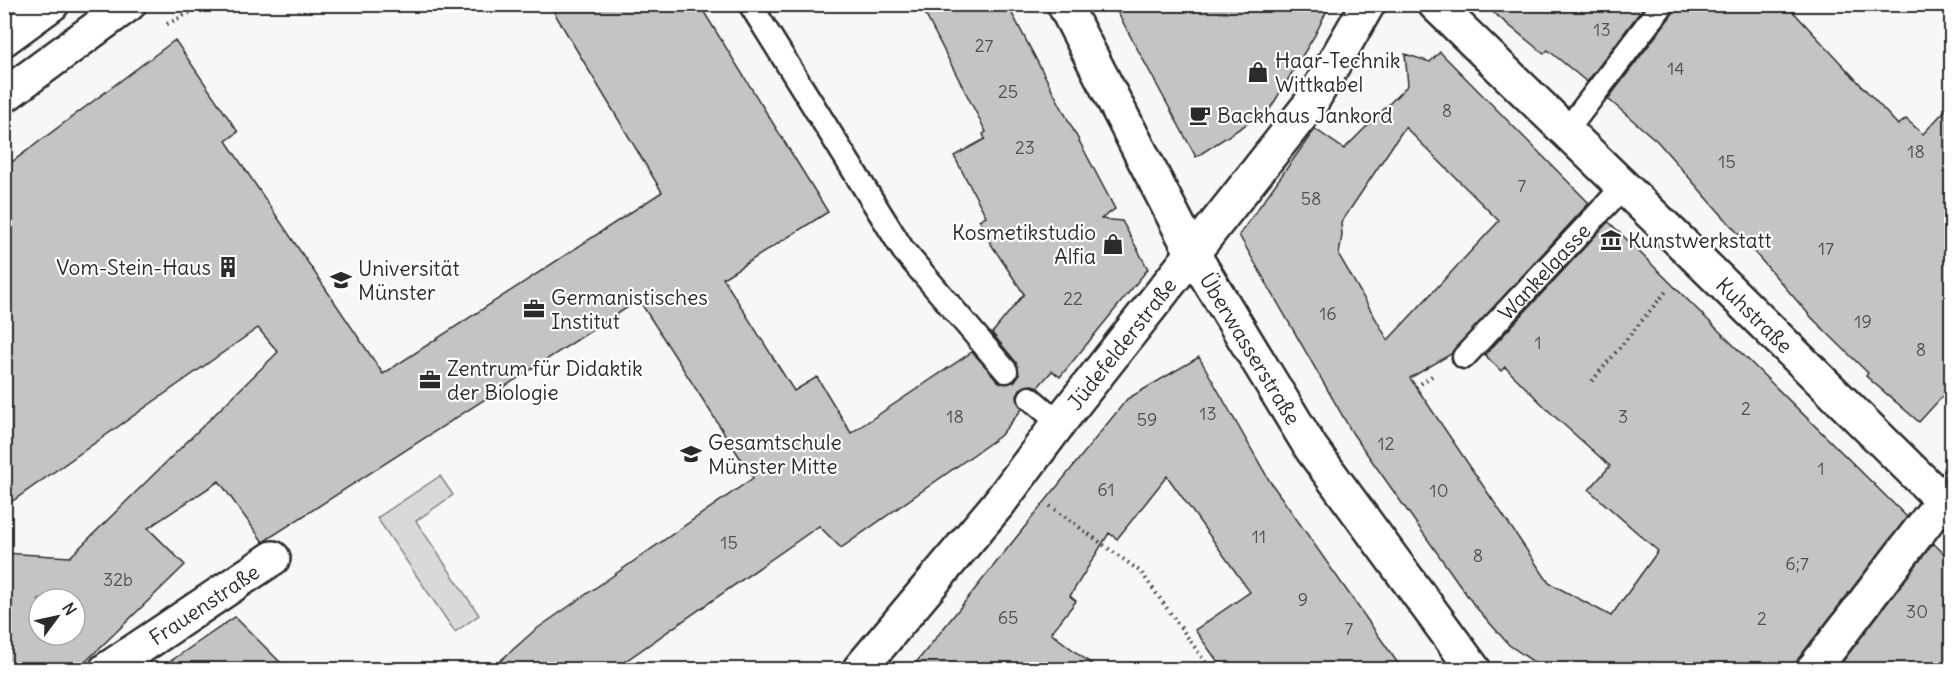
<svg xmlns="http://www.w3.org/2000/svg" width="1956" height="674" viewBox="0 0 1956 674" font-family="Delius,sans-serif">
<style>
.green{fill:#d9d9d9;stroke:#828282;stroke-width:1.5}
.building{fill:#c4c4c4;stroke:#2b2b2b;stroke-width:1.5;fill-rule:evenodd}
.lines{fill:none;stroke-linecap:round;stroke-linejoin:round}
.service-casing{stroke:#2b2b2b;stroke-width:27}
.pedestrian-casing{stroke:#2b2b2b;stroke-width:38}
.minor-casing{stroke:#2b2b2b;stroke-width:38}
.secondary-casing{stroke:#2b2b2b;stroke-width:38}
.path{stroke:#2b2b2b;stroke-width:4;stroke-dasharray:1.5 4.5;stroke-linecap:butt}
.service{stroke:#fff;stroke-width:22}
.pedestrian{stroke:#fff;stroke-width:33}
.minor{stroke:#fff;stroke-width:33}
.secondary{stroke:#fff;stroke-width:33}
.labels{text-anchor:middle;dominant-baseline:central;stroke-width:4.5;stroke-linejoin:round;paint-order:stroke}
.number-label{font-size:18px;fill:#515151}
.poi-label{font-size:21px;fill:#2b2b2b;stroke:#fff;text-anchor:start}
.street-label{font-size:21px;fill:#2b2b2b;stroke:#fff}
</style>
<rect width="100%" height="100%" fill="#f7f7f7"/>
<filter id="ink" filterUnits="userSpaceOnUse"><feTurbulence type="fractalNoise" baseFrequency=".0167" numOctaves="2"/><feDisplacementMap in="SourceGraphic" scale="12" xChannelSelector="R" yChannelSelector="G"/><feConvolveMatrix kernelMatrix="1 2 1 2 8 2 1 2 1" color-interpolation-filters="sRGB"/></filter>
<g filter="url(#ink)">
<!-- green -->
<path class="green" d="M 440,476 L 453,495 L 416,521 L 479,615 L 455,632 L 377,518 Z"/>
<!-- building -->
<path class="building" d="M 549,4 L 699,4 L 828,212 L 723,278 L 794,391 L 817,377 L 851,433 L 972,352 L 1001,383 L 1014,382 L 1019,375 L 1016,362 L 992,333 L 1024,294 L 979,226 L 982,224 L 979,220 L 986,216 L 954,156 L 985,139 L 983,134 L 986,132 L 920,4 L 1007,4 L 1115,209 L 1101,219 L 1122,221 L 1148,269 L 1060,377 L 1052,371 L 1038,387 L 1032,385 L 1020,389 L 1017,396 L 1022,409 L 1000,436 L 841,548 L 819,526 L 614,669 L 491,669 L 535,630 L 753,478 L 639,300 L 263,542 L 219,481 L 148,528 L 185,565 L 78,669 L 4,669 L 4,553 L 70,557 L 278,352 L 258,328 L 4,507 L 4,168 L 175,40 L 238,132 L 226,141 L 383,374 L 662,192 ZM 39,599 L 75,599 L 75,635 L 39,635 Z
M 1113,4 L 1330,4 L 1315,35 L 1270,109 L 1196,157 Z
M 1483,4 L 1646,4 L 1587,82 L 1548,50 L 1544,54 Z
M 1676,4 L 1786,4 L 1898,125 L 1906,119 L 1923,134 L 1952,103 L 1952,386 L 1919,422 L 1866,376 L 1868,373 L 1812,318 L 1657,141 L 1608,99 L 1674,12 Z
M 1440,52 L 1589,203 L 1451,354 L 1410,378 L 1549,583 L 1611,616 L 1658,551 L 1589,490 L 1610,466 L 1553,415 L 1505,367 L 1501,371 L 1485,355 L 1608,222 L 1611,224 L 1907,517 L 1798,659 L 1795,669 L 1544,669 L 1509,645 L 1474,605 L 1353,434 L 1252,258 L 1239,235 L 1315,129 L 1344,149 L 1408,85 L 1405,54 L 1430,62 ZM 1405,127 L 1499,221 L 1388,340 L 1339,255 L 1342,235 L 1341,223 Z
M 1199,357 L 1269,480 L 1402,669 L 1223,669 L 1195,630 L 1250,592 L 1167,476 L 1117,539 L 1109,533 L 1070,596 L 1076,601 L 1051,633 L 1098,669 L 911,669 L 1127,399 Z
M 1933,543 L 1952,561 L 1952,669 L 1837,669 Z
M 235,617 L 287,669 L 159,669 Z"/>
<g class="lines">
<defs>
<g id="service">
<path d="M 750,4 L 903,250 L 1006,371"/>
<path d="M 1567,130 L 1663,4"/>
<path id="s1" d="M 1464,357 L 1624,186"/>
<path d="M 1030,398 L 1059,423"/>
</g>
<path id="pedestrian" d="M 859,670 L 999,503"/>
<g id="minor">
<path id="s2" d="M 1064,4 L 1193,254 L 1311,448 L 1474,670"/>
<path id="s3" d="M 1435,4 L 1695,256 L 1942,500"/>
<path id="s4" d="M 999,503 L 1059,423 L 1311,103 L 1368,4"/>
<path id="s5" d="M 106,670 L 273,558"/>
<path d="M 1813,670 L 1952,488"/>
</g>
<path id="secondary" d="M 4,39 L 52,4
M 4,96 L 129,4"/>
</defs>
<!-- service casing -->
<use href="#service" class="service-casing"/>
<!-- pedestrian casing -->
<use href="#pedestrian" class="pedestrian-casing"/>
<!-- minor casing -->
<use href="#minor" class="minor-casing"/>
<!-- secondary casing -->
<use href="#secondary" class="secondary-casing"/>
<!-- path -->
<path class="path" d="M 167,24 L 207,4
M 1592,381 L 1668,289
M 1416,387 L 1432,376
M 1050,506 L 1141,572 L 1211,670"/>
<!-- service -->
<use href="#service" class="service"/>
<!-- pedestrian -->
<use href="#pedestrian" class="pedestrian"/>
<!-- minor -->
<use href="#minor" class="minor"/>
<!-- secondary -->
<use href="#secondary" class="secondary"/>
</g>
</g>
<!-- icons -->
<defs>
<symbol id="shop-bare" viewBox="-9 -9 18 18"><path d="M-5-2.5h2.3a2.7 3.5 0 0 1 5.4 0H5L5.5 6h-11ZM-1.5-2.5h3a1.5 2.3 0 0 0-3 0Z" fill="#2b2b2b" stroke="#fff" stroke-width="2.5" paint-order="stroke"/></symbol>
<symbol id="cafe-bare" viewBox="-9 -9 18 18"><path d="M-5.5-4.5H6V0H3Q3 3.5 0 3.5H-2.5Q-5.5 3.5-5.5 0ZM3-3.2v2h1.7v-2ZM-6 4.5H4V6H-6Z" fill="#2b2b2b" stroke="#fff" stroke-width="2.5" paint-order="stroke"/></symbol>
<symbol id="museum-bare" viewBox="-9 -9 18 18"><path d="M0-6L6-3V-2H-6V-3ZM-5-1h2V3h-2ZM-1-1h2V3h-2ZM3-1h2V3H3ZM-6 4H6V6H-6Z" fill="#2b2b2b" stroke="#fff" stroke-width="2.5" paint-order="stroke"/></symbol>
<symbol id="building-bare" viewBox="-9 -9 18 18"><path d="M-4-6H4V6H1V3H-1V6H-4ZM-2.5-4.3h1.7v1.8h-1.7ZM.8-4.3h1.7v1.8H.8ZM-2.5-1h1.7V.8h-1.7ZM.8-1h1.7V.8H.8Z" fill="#2b2b2b" stroke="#fff" stroke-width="2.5" paint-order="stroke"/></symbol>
<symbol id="university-bare" viewBox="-9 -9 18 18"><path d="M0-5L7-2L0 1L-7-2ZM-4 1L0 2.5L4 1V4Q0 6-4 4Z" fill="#2b2b2b" stroke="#fff" stroke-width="2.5" paint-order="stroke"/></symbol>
<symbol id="office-bare" viewBox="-9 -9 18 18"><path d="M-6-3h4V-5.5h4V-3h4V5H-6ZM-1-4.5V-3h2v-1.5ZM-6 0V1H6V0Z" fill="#2b2b2b" stroke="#fff" stroke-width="2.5" paint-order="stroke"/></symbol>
<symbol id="school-bare" viewBox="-9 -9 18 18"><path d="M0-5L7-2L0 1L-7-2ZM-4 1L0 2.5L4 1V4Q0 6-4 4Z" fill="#2b2b2b" stroke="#fff" stroke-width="2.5" paint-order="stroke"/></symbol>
</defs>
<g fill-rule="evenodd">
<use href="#shop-bare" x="1243" y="57" width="30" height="30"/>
<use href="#cafe-bare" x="1185" y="100" width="30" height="30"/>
<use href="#museum-bare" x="1596" y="225" width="30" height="30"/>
<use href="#shop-bare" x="1098" y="229" width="30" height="30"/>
<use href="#building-bare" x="213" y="252" width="30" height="30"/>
<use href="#university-bare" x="326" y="265" width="30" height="30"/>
<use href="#office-bare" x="519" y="294" width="30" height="30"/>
<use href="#office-bare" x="415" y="365" width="30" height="30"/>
<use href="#school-bare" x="676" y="439" width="30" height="30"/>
</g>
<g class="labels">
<!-- number labels -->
<g class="number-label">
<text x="1602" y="29">13</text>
<text x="984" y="45">27</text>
<text x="1676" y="68">14</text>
<text x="1008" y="91">25</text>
<text x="1447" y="110">8</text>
<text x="1025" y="147">23</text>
<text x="1916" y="151">18</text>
<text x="1727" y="161">15</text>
<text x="1522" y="185">7</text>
<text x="1311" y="198">58</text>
<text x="1826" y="248">17</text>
<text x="1073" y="298">22</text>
<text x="1328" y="313">16</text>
<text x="1863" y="321">19</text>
<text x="1538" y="342">1</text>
<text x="1921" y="349">8</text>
<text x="1746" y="408">2</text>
<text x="1208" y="413">13</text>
<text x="955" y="416">18</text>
<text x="1623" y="416">3</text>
<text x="1147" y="419">59</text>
<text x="1386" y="443">12</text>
<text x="1821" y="468">1</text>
<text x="1106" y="489">61</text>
<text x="1439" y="490">10</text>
<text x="1259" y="536">11</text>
<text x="729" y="542">15</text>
<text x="1478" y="555">8</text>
<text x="1797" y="563">6;7</text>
<text x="118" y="579">32b</text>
<text x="1303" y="599">9</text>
<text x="1917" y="611">30</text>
<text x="1008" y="617">65</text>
<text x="1762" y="618">2</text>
<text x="1349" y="628">7</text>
</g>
<!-- poi labels -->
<g class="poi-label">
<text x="1275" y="60">Haar-Technik<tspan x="1275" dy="24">Wittkabel</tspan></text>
<text x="1217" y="115">Backhaus Jankord</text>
<text x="1096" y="232" text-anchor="end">Kosmetikstudio<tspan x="1096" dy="24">Alfia</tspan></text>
<text x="1628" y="240">Kunstwerkstatt</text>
<text x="211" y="267" text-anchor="end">Vom-Stein-Haus</text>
<text x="358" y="268">Universität<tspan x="358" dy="24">Münster</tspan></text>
<text x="551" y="297">Germanistisches<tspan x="551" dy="24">Institut</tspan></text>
<text x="447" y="368">Zentrum für Didaktik<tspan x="447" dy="24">der Biologie</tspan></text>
<text x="708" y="442">Gesamtschule<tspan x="708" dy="24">Münster Mitte</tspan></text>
</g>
<!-- street labels -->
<g class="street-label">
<text stroke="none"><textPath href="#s1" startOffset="117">Wankelgasse</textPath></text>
<text stroke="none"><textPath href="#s3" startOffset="446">Kuhstraße</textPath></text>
<text stroke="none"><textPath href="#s4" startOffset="201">Jüdefelderstraße</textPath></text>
<text stroke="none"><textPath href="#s2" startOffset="392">Überwasserstraße</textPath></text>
<text stroke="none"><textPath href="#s5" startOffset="118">Frauenstraße</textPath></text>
</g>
</g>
<!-- margin -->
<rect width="1956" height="674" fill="none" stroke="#fff" stroke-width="24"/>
<rect x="12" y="12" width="1932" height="650" fill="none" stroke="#2b2b2b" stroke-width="2" filter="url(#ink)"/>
<!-- north arrow -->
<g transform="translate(57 617) rotate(57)"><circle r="28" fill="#ffffff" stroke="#aaaaaa" stroke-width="1.5"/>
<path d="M0-4.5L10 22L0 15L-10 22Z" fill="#2b2b2b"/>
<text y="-9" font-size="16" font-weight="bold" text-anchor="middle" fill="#2b2b2b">N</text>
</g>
</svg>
